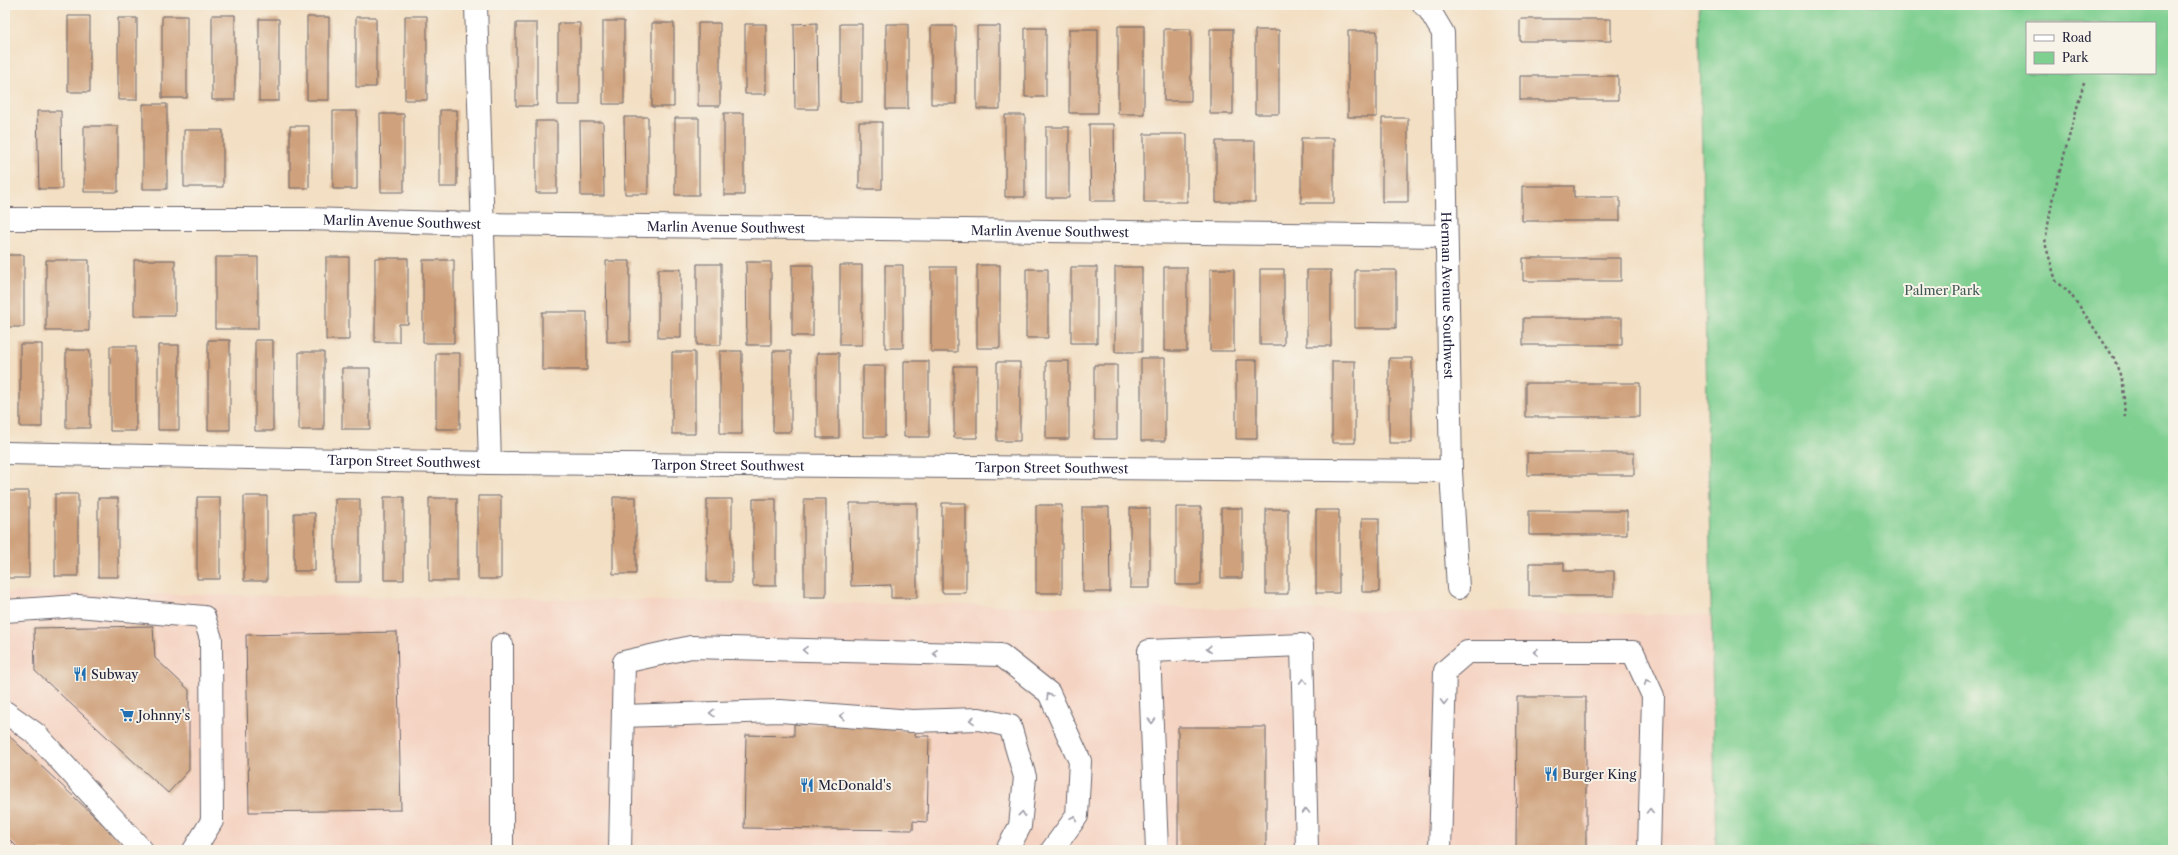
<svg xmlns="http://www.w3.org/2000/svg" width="2178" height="855" viewBox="0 0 2178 855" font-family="'Libre Caslon Text',serif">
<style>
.built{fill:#f5d3c2}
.green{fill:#7ecf90;stroke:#507866;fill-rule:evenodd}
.building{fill:#cfa27d}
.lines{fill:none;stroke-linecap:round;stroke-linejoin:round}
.minor-casing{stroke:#6b646b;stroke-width:24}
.path{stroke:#6b646b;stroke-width:2.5;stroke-dasharray:3 3;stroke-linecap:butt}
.minor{stroke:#fff;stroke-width:22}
.oneway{stroke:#9c9ca7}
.labels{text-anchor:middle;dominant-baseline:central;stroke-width:4;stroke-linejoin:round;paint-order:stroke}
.street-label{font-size:13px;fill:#22223b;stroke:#f7f3e8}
.park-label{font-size:13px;fill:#3e5654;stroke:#f7f3e8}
.poi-label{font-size:13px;fill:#22223b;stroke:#f7f3e8;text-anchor:start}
</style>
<rect width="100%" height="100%" fill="#f7f3e8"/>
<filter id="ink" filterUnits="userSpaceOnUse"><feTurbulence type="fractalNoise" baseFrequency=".025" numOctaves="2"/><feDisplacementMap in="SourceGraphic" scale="8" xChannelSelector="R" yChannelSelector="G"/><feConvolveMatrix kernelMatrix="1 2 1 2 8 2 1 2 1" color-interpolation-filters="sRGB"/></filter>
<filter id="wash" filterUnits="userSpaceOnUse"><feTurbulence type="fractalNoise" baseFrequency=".012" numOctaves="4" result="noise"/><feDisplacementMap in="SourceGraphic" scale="16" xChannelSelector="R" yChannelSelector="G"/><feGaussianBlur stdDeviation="0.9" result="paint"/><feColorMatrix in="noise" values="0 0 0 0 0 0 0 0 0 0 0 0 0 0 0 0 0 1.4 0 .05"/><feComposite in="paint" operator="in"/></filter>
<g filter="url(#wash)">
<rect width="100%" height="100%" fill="#f3dfc3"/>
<!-- built -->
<path class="built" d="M 5,592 L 1712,615 L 1716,850 L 5,850 Z"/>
<!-- green -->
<path class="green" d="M 1699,5 L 2173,5 L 2173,850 L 1716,850 ZM 2027,23 L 2155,23 L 2155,73 L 2027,73 Z"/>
<g id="blocks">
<!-- building -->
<path class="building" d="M 212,15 L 235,15 L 235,100 L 212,100 Z
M 68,16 L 90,16 L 90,92 L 68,92 Z
M 162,16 L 187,16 L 187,98 L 162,98 Z
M 405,16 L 427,16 L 427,100 L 405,100 Z
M 307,17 L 329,17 L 329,100 L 307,100 Z
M 356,17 L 376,17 L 376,87 L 356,87 Z
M 118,18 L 137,18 L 137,100 L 118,100 Z
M 259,19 L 279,19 L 279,101 L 259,101 Z
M 1520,19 L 1611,19 L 1611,41 L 1520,41 Z
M 603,21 L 624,21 L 624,104 L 603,104 Z
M 516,23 L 537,23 L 537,106 L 516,106 Z
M 558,23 L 580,23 L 580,105 L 558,105 Z
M 652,23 L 674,23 L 674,107 L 652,107 Z
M 698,23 L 720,23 L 720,106 L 698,106 Z
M 817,23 L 818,109 L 795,109 L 794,24 Z
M 745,24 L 766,24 L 766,94 L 745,94 Z
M 840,24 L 862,24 L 862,102 L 840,102 Z
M 886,24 L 908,24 L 908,109 L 886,109 Z
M 931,26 L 956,26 L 956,104 L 931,104 Z
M 977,26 L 1000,26 L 1000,109 L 977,109 Z
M 1118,26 L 1144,26 L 1144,114 L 1118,114 Z
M 1025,28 L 1046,28 L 1046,97 L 1025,97 Z
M 1069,29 L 1098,29 L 1098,113 L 1069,113 Z
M 1164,29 L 1191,29 L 1191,101 L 1164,101 Z
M 1210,29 L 1233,29 L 1233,114 L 1210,114 Z
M 1255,30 L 1279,30 L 1279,114 L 1255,114 Z
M 1348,31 L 1377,31 L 1377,117 L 1348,117 Z
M 1520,76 L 1618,76 L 1618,100 L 1520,100 Z
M 143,104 L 167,104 L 167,189 L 143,189 Z
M 440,110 L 457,110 L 457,187 L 440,187 Z
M 37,111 L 61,111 L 62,189 L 39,189 Z
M 333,111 L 357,111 L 357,189 L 333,189 Z
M 724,113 L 744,113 L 744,195 L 724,195 Z
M 380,114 L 404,114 L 404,192 L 381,192 Z
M 1005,115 L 1025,115 L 1025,197 L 1005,197 Z
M 624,117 L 648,117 L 648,194 L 625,194 Z
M 675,118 L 699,118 L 699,195 L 675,195 Z
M 1382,118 L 1408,118 L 1408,202 L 1382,202 Z
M 536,121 L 557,121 L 557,193 L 536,193 Z
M 580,122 L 603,122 L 604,196 L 581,196 Z
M 859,122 L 882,122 L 882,189 L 859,189 Z
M 1089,124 L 1114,124 L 1115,201 L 1091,201 Z
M 84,126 L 118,126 L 118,192 L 84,192 Z
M 290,126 L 309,126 L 309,188 L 290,188 Z
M 1046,127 L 1069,127 L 1069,198 L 1046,198 Z
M 184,130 L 223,130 L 223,187 L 184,187 Z
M 1144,134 L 1187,134 L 1187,202 L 1144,202 Z
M 1301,138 L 1334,138 L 1334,203 L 1301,203 Z
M 1216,141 L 1255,141 L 1255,202 L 1216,202 Z
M 1522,186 L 1574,186 L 1574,197 L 1620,197 L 1620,221 L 1522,221 Z
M 5,255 L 24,255 L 24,327 L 5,327 Z
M 215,257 L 258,257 L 258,329 L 215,329 Z
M 326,257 L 349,257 L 349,340 L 326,340 Z
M 375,258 L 408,258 L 408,324 L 399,324 L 399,342 L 375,342 Z
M 1523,258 L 1621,258 L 1621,281 L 1523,281 Z
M 46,260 L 89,260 L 89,331 L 46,331 Z
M 134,260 L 175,260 L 175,316 L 134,316 Z
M 423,260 L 454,260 L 454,343 L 423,343 Z
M 606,261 L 630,261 L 630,342 L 607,342 Z
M 746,262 L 771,262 L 771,345 L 747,345 Z
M 697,264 L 721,264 L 721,345 L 697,345 Z
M 792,265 L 813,265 L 813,336 L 792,336 Z
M 840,265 L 862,265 L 862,345 L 840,345 Z
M 885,265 L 903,265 L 903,348 L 885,348 Z
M 977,265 L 1000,265 L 1000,348 L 977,348 Z
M 931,267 L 957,267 L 957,352 L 931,352 Z
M 1071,267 L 1097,267 L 1097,343 L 1071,343 Z
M 1115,267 L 1142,267 L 1142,352 L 1115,352 Z
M 1164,267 L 1187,267 L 1187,351 L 1164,351 Z
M 658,269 L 681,269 L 681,338 L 658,338 Z
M 1026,269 L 1048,269 L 1048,338 L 1026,338 Z
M 1210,269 L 1234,269 L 1234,351 L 1210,351 Z
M 1260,269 L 1284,269 L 1284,345 L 1260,345 Z
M 1307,270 L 1331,270 L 1331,346 L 1307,346 Z
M 1355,270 L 1396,270 L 1396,328 L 1355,328 Z
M 542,312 L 587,312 L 587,370 L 542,370 Z
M 1523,318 L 1622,318 L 1622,345 L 1523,345 Z
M 208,340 L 230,340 L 230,430 L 208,430 Z
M 255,340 L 273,340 L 273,431 L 255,431 Z
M 20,344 L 42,344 L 42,427 L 20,427 Z
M 158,345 L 179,345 L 179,430 L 158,430 Z
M 110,346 L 136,346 L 136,431 L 110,431 Z
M 66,350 L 90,350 L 90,428 L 66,428 Z
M 720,351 L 742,351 L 742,434 L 720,434 Z
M 773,351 L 791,351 L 791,432 L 773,432 Z
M 299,352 L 324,352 L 324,430 L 299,430 Z
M 672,352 L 695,352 L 695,434 L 672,434 Z
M 436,353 L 460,353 L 460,429 L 436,429 Z
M 817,353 L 839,353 L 839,438 L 817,438 Z
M 1141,358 L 1165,358 L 1165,441 L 1141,441 Z
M 1389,358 L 1412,358 L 1412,443 L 1389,443 Z
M 1236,360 L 1257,360 L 1257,439 L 1236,439 Z
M 904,361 L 929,361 L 929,437 L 904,437 Z
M 1046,361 L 1069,361 L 1069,439 L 1046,439 Z
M 1332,361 L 1355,361 L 1355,443 L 1332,443 Z
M 997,362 L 1020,362 L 1020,441 L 997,441 Z
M 1094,365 L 1117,365 L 1117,439 L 1094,439 Z
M 863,366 L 885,366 L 885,437 L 863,437 Z
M 954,366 L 977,366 L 977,438 L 954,438 Z
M 342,368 L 370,368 L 370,429 L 342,429 Z
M 1525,383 L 1640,383 L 1640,417 L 1525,417 Z
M 1527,453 L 1634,453 L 1634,475 L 1527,475 Z
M 5,491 L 29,491 L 29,578 L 5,578 Z
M 55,494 L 78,494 L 78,576 L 55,576 Z
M 244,496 L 267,496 L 267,581 L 244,581 Z
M 478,496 L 501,496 L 501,579 L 478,579 Z
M 197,497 L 220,497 L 220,579 L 197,579 Z
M 384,497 L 404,497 L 404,580 L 384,580 Z
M 613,497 L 636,497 L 636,574 L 613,574 Z
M 98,498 L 118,498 L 118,577 L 98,577 Z
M 429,498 L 457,498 L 457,581 L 429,581 Z
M 335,499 L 360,499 L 360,582 L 335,582 Z
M 707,499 L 732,499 L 732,582 L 707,582 Z
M 753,499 L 776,499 L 776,586 L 753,586 Z
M 804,499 L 826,499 L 826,597 L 804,597 Z
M 850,503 L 917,503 L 917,598 L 891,598 L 891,585 L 851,586 Z
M 942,503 L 966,503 L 966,593 L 942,593 Z
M 1036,505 L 1062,505 L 1062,593 L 1036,593 Z
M 1082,507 L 1109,507 L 1110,592 L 1083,592 Z
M 1176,507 L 1201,507 L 1201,585 L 1176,585 Z
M 1130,508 L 1150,508 L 1150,588 L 1130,588 Z
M 1221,508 L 1242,508 L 1242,578 L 1221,578 Z
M 1266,509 L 1288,509 L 1288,594 L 1266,594 Z
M 1316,510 L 1339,510 L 1339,593 L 1316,593 Z
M 1529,511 L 1627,511 L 1627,535 L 1529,535 Z
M 294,513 L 315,513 L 315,571 L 294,571 Z
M 1362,518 L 1379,518 L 1379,592 L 1362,592 Z
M 1529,563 L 1564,563 L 1564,571 L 1614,571 L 1614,596 L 1529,596 Z
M 153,626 L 155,658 L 189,690 L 189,770 L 168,793 L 35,671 L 34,628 Z
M 397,632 L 401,810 L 249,812 L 246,635 Z
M 1517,697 L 1586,697 L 1586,850 L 1516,850 Z
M 794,724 L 892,725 L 892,731 L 915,731 L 915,736 L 929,736 L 927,822 L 913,821 L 913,830 L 744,828 L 746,735 L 794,736 Z
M 1178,727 L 1266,727 L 1266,850 L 1178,850 Z
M 5,732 L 126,846 L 122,850 L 20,850 L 5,835 Z"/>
</g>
</g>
<g filter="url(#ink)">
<use href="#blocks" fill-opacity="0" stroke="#6b646b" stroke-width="1"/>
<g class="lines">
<defs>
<g id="minor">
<path d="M 476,5 L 490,463"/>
<path id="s1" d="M 1424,5 L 1427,6 L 1443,33 L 1451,471 L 1458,588"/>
<path id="s2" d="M 5,219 L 306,219 L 482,224 L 1446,236"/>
<path id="s3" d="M 5,453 L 490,463 L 1451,471"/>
<path d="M 5,611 L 78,606 L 204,617 L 211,639 L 212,821 L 194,850"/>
<path d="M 502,645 L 502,850"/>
<path d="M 5,712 L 36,734 L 142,850"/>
<path d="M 623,716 L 780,711 L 912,721 L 979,719 L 1010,726 L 1025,777 L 1020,826 L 1007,850"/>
<path d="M 620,850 L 624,662 L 691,647 L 1001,655 L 1049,693 L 1080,761 L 1077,816 L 1052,850"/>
<path d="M 1157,850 L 1149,651 L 1302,645 L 1307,850"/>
<path d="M 1440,850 L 1445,671 L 1467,652 L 1633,652 L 1653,696 L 1649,850"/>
</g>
</defs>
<!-- minor casing -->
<use href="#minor" class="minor-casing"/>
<!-- path -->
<path class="path" d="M 2084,82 L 2053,196 L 2045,243 L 2056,281 L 2068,291 L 2080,307 L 2114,358 L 2123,383 L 2125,419"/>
<!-- minor -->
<use href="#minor" class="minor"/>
</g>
<!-- one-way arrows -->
<defs><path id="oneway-chevron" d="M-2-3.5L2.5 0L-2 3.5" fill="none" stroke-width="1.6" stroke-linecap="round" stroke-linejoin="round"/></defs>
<g class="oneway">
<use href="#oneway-chevron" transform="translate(1209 649) rotate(178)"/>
<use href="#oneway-chevron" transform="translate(805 650) rotate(-178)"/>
<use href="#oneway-chevron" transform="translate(1536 652) rotate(-180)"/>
<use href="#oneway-chevron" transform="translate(935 653) rotate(-178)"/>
<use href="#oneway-chevron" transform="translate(1303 681) rotate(-91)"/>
<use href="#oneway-chevron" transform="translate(1647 682) rotate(-115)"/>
<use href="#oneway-chevron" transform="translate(1049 696) rotate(-123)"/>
<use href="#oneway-chevron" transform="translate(1444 702) rotate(91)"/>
<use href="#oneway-chevron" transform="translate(712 713) rotate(178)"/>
<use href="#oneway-chevron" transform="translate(842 716) rotate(-176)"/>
<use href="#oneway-chevron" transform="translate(972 720) rotate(179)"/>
<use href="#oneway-chevron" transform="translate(1152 721) rotate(88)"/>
<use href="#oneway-chevron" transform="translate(1306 811) rotate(-91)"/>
<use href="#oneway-chevron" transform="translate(1650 811) rotate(-89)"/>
<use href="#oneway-chevron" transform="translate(1022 814) rotate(-84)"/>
<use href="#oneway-chevron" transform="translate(1074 818) rotate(-64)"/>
</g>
</g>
<!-- icons -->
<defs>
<symbol id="restaurant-bare" viewBox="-9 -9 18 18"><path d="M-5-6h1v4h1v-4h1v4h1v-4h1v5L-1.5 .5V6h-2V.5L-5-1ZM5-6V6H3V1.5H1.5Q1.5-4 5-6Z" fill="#1f6fb2" stroke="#f7f3e8" stroke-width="2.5" paint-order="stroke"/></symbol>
<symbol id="supermarket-bare" viewBox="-9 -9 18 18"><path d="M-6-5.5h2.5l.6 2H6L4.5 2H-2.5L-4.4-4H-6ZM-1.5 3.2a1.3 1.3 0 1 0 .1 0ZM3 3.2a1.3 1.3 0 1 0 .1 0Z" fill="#1f6fb2" stroke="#f7f3e8" stroke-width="2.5" paint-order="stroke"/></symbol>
</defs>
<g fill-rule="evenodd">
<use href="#restaurant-bare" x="70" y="664" width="20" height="20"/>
<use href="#supermarket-bare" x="117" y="705" width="20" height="20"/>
<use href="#restaurant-bare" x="1541" y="764" width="20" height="20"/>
<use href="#restaurant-bare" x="797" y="775" width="20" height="20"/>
</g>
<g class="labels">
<!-- street labels -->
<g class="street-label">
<text stroke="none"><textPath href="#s2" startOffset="397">Marlin Avenue Southwest</textPath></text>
<text stroke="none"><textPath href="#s2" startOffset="721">Marlin Avenue Southwest</textPath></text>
<text stroke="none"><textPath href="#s2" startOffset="1045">Marlin Avenue Southwest</textPath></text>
<text stroke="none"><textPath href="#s1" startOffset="297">Herman Avenue Southwest</textPath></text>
<text stroke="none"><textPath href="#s3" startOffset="399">Tarpon Street Southwest</textPath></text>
<text stroke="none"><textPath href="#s3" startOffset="723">Tarpon Street Southwest</textPath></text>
<text stroke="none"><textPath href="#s3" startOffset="1047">Tarpon Street Southwest</textPath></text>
</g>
<!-- park labels -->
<g class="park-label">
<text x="1942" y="290">Palmer Park</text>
</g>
<!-- poi labels -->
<g class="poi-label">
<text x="91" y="674">Subway</text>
<text x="138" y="715">Johnny's</text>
<text x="1562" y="774">Burger King</text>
<text x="818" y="785">McDonald's</text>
</g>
</g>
<!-- margin -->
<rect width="2178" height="855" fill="none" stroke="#f7f3e8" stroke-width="20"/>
<!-- legend -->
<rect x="2026" y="22" width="130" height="52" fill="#f7f3e8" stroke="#a29fa3"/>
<rect x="2034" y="35" width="20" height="6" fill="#ffffff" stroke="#a29fa3"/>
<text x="2062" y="42" font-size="12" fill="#22223b">Road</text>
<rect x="2034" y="52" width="20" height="12" fill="#7ecf90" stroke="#a29fa3"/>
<text x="2062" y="62" font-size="12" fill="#22223b">Park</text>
</svg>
